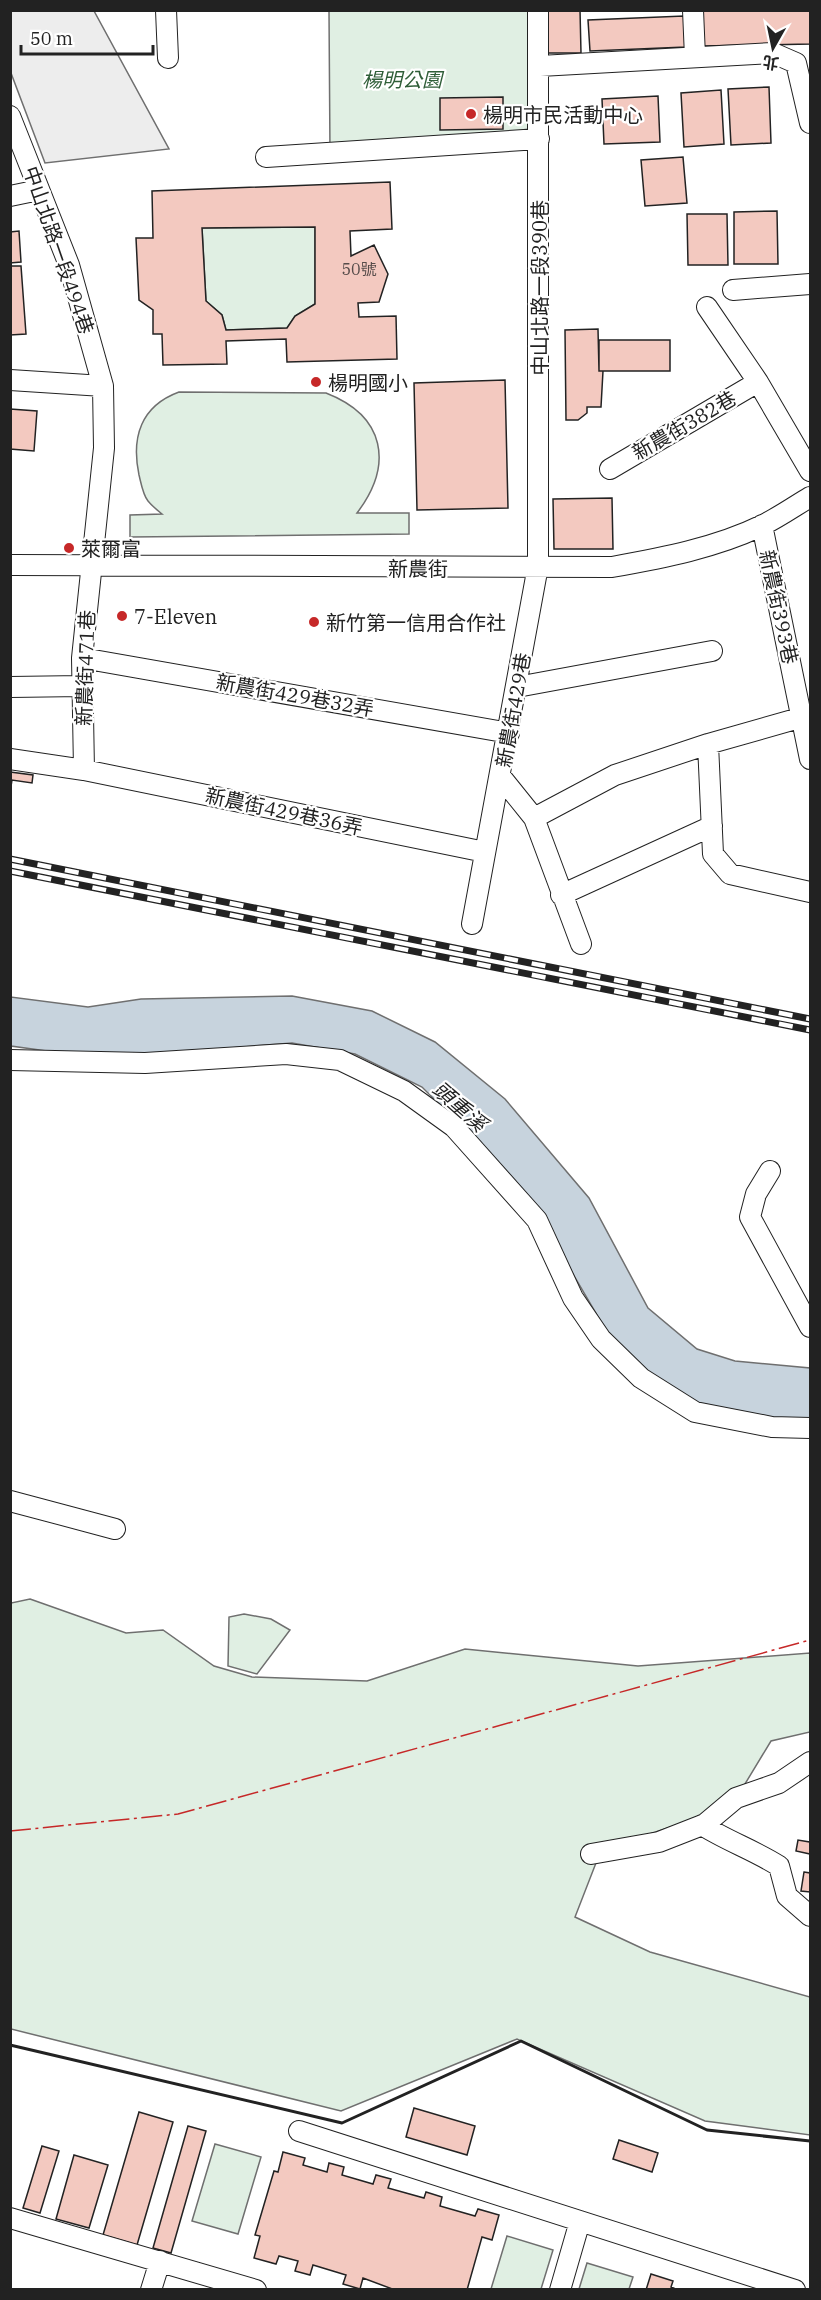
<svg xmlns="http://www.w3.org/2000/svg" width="821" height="2300" viewBox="0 0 821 2300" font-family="'IBM Plex Serif','Noto Sans TC',serif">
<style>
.green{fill:#e0efe3;stroke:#6f6f6f;stroke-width:1.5}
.parking{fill:#ededed;stroke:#6f6f6f;stroke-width:1.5}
.water{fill:#c7d3dd;stroke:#6f6f6f;stroke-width:1.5}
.building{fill:#f3c9c0;stroke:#222;stroke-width:1.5;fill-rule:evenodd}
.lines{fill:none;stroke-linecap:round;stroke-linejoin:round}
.minor-casing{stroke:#222;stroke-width:22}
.minor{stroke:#fff;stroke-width:20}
.rail-casing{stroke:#222;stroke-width:7}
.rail{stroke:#fff;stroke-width:4.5;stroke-dasharray:14;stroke-linecap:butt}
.wall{stroke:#222;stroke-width:3}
.power{stroke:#c62828;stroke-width:1.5;stroke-dasharray:21 4.5 3 4.5;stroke-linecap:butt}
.poi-dot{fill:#c62828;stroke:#fff;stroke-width:2}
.labels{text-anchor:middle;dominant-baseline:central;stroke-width:4.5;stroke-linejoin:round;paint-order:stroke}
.number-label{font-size:16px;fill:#564c4a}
.park-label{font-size:20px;font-style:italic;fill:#2f5e38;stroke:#fff}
.poi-label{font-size:20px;fill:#222;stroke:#fff;text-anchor:start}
.street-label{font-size:20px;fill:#222;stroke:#fff}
.water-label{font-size:21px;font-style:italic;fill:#222;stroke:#fff}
</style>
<rect width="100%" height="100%" fill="#fff"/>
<!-- green -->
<path class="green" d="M 329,11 L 538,11 L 539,139 L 330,153 Z
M 315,227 L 315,304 L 295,316 L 287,328 L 226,330 L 222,315 L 206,301 L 202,228 Z
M 179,392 L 326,393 C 385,416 394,464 357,513 L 409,513 L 409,534 L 130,537 L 130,515 L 162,514 C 157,510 152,506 148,501 C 143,495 141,483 139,475 C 131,437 141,406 179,392 Z
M 30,1599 L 126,1633 L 163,1630 L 214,1666 L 252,1677 L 367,1681 L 465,1649 L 638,1666 L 810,1653 L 810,1732 L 771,1741 L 731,1807 L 601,1850 L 575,1917 L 650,1952 L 810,1997 L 810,2135 L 705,2121 L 517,2039 L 341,2111 L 11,2029 L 11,1603 Z
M 244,1614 L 271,1619 L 290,1630 L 257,1674 L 228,1666 L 229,1617 Z
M 215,2144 L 261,2157 L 238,2234 L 192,2221 Z
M 507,2236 L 553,2250 L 541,2289 L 491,2289 Z
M 587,2263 L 633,2277 L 629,2289 L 579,2289 Z"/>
<!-- parking -->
<path class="parking" d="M 11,10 L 94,11 L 169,149 L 45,163 L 11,73 Z"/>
<!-- water -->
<path class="water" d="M 292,996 L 372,1011 L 435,1042 L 505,1099 L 589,1198 L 648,1308 L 697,1349 L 735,1361 L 810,1368 L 810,1421 L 768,1420 L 700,1405 L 663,1386 L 611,1339 L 563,1257 L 457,1122 L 422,1087 L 355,1054 L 292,1043 L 168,1053 L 61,1053 L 11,1046 L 11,997 L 88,1007 L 141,999 Z"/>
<!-- building -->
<path class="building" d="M 546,10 L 580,10 L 581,53 L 547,53 Z
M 700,10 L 810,10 L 810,44 L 703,46 Z
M 684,16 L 686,47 L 590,51 L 588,20 Z
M 769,87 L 771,143 L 731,145 L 728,89 Z
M 721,90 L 724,144 L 684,147 L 681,93 Z
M 658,96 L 660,142 L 604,144 L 602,99 Z
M 503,97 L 503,129 L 440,130 L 440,98 Z
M 683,157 L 687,203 L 645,206 L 641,160 Z
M 390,182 L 392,229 L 350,231 L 351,256 L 374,245 L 388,274 L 379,302 L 358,303 L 359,317 L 396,316 L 397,359 L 287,362 L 286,339 L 226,341 L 227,364 L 163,365 L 162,334 L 153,334 L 153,310 L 139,300 L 136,238 L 153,238 L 152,191 ZM 315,227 L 315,304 L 295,316 L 287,328 L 226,330 L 222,315 L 206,301 L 202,228 Z
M 777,211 L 778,264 L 734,264 L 734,212 Z
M 687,214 L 727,214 L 728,265 L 688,265 Z
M 19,231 L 21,262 L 10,263 L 10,232 Z
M 10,266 L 21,266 L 26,334 L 10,335 Z
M 598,329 L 599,371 L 603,371 L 601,407 L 587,407 L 587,413 L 578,420 L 566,420 L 565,330 Z
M 599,340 L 670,340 L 670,371 L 599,371 Z
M 505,380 L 508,508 L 417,510 L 414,383 Z
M 10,409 L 37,411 L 34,451 L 10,449 Z
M 612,498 L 613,549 L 554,549 L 553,499 Z
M 10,772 L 33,775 L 32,783 L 12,780 L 10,793 Z
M 810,1838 L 810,1854 L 796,1851 L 798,1840 L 810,1842 Z
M 804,1872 L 810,1873 L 810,1892 L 801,1891 Z
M 414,2108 L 475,2126 L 467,2155 L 406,2137 Z
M 139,2112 L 173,2122 L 137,2245 L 103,2235 Z
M 188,2126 L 206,2131 L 171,2253 L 153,2248 Z
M 619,2140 L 658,2153 L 652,2172 L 613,2159 Z
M 42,2146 L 59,2151 L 40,2213 L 23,2208 Z
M 283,2152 L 305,2158 L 303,2165 L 327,2172 L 329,2163 L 344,2167 L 342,2175 L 373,2184 L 376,2175 L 391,2179 L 388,2188 L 424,2198 L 426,2192 L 442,2197 L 440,2206 L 475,2216 L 478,2209 L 499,2215 L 492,2240 L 482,2237 L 467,2290 L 395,2290 L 363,2278 L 360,2289 L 343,2284 L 346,2275 L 313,2265 L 310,2275 L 295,2271 L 298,2261 L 279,2256 L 276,2264 L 254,2258 L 260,2236 L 255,2235 L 274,2171 L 278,2172 Z
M 74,2155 L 108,2165 L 89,2228 L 56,2219 Z
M 651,2274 L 673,2281 L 671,2287 L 678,2290 L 646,2290 Z"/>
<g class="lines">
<defs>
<path id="minor" d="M 166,10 L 168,58
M 693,10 L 695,57
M 540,66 L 773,53 L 796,63 L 810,123
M 10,116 L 69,265 L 103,386 L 104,448 L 82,658 L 84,770
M 266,157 L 539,139
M 10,196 L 39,190
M 733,290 L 810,284
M 707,307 L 758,382 L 810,471
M 10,380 L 103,386
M 610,469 L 758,382
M 762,525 L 810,759
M 10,565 L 612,567 C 662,558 716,548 763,525 C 779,517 795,506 810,497
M 82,658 L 509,733
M 10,687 L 82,686
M 517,687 L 712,651
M 708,744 L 713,854 L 730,874 L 810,892
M 10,759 L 84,770 L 485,852
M 501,777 L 534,818 L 581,944
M 534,818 L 615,775 L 708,744 L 810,715
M 561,895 L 712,826
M 472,924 L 538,566 L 538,10
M 10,1060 L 145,1063 L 286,1054 L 340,1060 L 404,1091 L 454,1127 L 537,1220 L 573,1298 L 601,1339 L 641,1378 L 695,1412 L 772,1427 L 810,1428
M 770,1171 L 756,1194 L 750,1217 L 810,1327
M 10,1501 L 115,1529
M 702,1825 C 727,1841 754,1850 779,1866 L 787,1896 L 810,1916
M 591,1854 L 659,1842 L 705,1824 L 736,1798 L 779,1783 L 810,1762
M 299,2131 L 795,2290
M 10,2218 L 256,2290
M 151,2290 L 160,2261
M 560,2290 L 580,2221"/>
</defs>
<!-- minor casing -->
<use href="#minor" class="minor-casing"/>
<!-- minor -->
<use href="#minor" class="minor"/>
<defs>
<path id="rail" d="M 10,859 L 810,1019
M 10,871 L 810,1030"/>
</defs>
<!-- rail casing -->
<use href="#rail" class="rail-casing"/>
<!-- rail -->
<use href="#rail" class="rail"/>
<!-- wall -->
<path class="wall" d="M 10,2045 L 342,2123 L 521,2041 L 707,2130 L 810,2141"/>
<!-- power -->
<path class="power" d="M 10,1831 L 178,1814 L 810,1640"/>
</g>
<!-- markers -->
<g class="poi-dot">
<circle cx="471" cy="114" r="6"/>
<circle cx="316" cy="382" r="6"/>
<circle cx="69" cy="548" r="6"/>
<circle cx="122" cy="616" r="6"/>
<circle cx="314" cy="622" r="6"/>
</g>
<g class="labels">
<!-- number labels -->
<g class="number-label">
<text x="359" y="269">50號</text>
</g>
<!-- park labels -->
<g class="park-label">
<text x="402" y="79">楊明公園</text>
</g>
<!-- poi labels -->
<g class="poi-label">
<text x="483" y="114">楊明市民活動中心</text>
<text x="328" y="382">楊明國小</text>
<text x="81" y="548">萊爾富</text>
<text x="134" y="616">7-Eleven</text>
<text x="326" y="622">新竹第一信用合作社</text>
</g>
<!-- street labels -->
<g class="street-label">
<text transform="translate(59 250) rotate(71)">中山北路一段494巷</text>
<text transform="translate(539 288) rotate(-90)">中山北路一段390巷</text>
<text transform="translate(684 425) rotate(-30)">新農街382巷</text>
<text x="418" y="568">新農街</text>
<text transform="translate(779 607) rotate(78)">新農街393巷</text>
<text transform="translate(85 668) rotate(-88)">新農街471巷</text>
<text transform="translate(295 695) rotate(10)">新農街429巷32弄</text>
<text transform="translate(513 710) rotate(-80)">新農街429巷</text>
<text transform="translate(284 811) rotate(12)">新農街429巷36弄</text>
</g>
<!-- water labels -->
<g class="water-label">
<text transform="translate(460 1106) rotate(41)">頭重溪</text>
</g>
</g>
<!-- border -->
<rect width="821" height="2300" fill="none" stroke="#222222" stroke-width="24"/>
<!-- north arrow -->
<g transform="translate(773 48) rotate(189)" stroke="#ffffff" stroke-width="4.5" paint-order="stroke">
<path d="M0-4.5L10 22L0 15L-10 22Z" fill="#222222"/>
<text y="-9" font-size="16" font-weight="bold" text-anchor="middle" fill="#222222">北</text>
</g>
<!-- scale -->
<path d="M21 45v9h132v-9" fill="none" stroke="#222222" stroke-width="3"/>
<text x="30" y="45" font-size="18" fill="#222222" stroke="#ffffff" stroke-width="4.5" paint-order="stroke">50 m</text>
</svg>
